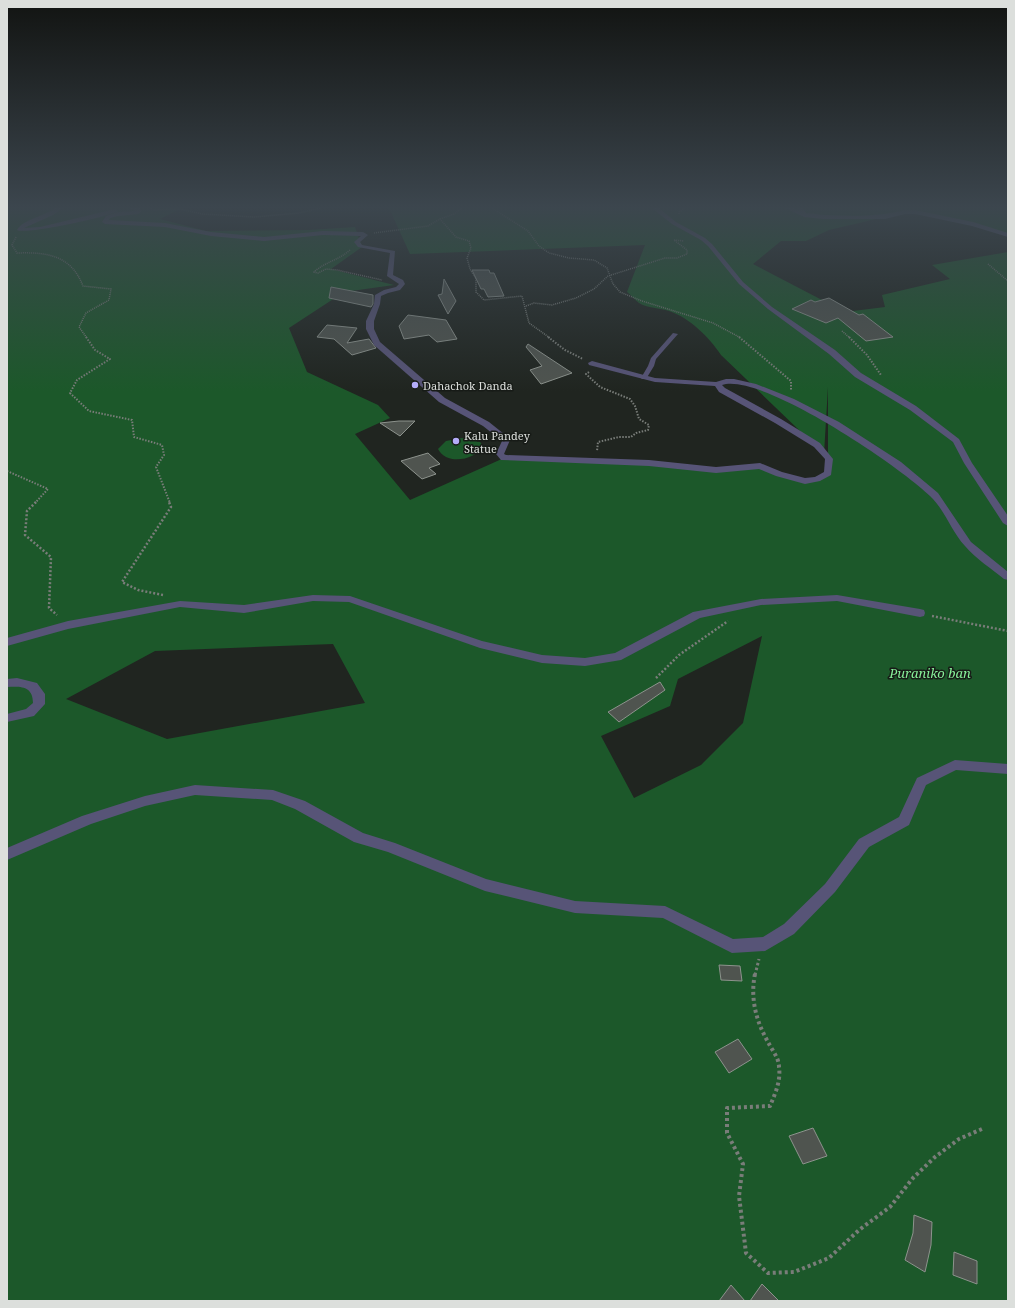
<svg xmlns="http://www.w3.org/2000/svg" width="1015" height="1308" viewBox="0 0 1015 1308" font-family="'Noto Serif',serif">
<style>
.green{fill:#1c582a;fill-rule:evenodd}
.building{fill:#4f544f;stroke:#8d938d}
.lines{fill:none;stroke-linecap:round;stroke-linejoin:round}
.path-far4{stroke:#797d79;stroke-width:1.5;stroke-dasharray:1 1;stroke-linecap:butt}
.path-far3{stroke:#797d79;stroke-width:2;stroke-dasharray:1.5 1.5;stroke-linecap:butt}
.path-far2{stroke:#797d79;stroke-width:2.5;stroke-dasharray:2 2;stroke-linecap:butt}
.path-far1{stroke:#797d79;stroke-width:3;stroke-dasharray:2.5 2.5;stroke-linecap:butt}
.path{stroke:#797d79;stroke-width:4;stroke-dasharray:3 3;stroke-linecap:butt}
.service{fill:#575477;fill-rule:evenodd}
.minor{fill:#575477;fill-rule:evenodd}
.tertiary{fill:#575477;fill-rule:evenodd}
.poi-dot{fill:#b4acf9;stroke:#171b17;stroke-width:1.5}
.labels{text-anchor:middle;dominant-baseline:central;stroke-width:3;stroke-linejoin:round;paint-order:stroke}
.far-poi-label{font-size:11px;fill:#dcdfdc;stroke:#171b17;text-anchor:start}
.park-label{font-size:13px;font-style:italic;fill:#86ef98;stroke:#171b17}
</style>
<rect width="100%" height="100%" fill="#202520"/>
<!-- green -->
<path class="green" d="M 7,208 L 171,208 L 180,209 L 160,219 L 206,231 L 309,230 L 355,227 L 362,247 L 331,269 L 394,285 L 344,292 L 289,328 L 307,372 L 378,405 L 390,418 L 355,434 L 410,500 L 504,458 L 595,460 L 716,470 L 760,466 L 805,481 L 828,472 L 828,387 L 824,454 L 721,355 C 709,337 690,318 669,311 C 660,308 647,308 639,303 C 635,300 631,295 627,292 L 645,245 L 410,254 L 389,208 L 1008,208 L 1008,236 L 998,231 L 915,212 L 885,217 L 829,230 L 806,241 L 781,241 L 753,264 L 845,312 L 885,307 L 882,295 L 950,279 L 932,265 L 1008,252 L 1008,1301 L 7,1301 ZM 762,636 L 743,723 L 701,765 L 634,798 L 601,736 L 670,706 L 678,679 ZM 333,644 L 365,703 L 167,739 L 66,699 L 155,651 Z
M 462,438 L 480,442 L 483,446 C 475,460 447,466 438,449 L 446,441 Z"/>
<!-- building -->
<path class="building" d="M 472,270 L 489,270 L 490,273 L 494,273 L 504,296 L 488,297 L 484,289 L 481,289 Z
M 444,279 L 456,301 L 448,314 L 438,295 L 442,294 Z
M 331,287 L 373,295 L 373,304 L 371,307 L 329,298 Z
M 829,298 L 859,315 L 863,314 L 893,337 L 866,341 L 838,318 L 826,323 L 792,309 L 811,300 L 815,302 Z
M 408,315 L 446,320 L 457,339 L 437,342 L 429,335 L 404,339 L 399,326 Z
M 327,325 L 357,328 L 347,343 L 369,339 L 376,348 L 352,355 L 334,339 L 317,337 Z
M 528,344 L 572,373 L 541,384 L 530,370 L 542,366 L 526,347 Z
M 399,421 L 415,421 L 400,436 L 380,423 Z
M 428,453 L 440,464 L 429,468 L 436,474 L 422,479 L 401,461 Z
M 660,682 L 665,690 L 619,722 L 608,712 Z
M 719,965 L 740,966 L 742,981 L 721,980 Z
M 738,1039 L 752,1059 L 729,1073 L 715,1052 Z
M 813,1128 L 827,1156 L 803,1164 L 789,1136 Z
M 914,1215 L 932,1222 L 931,1245 L 925,1272 L 905,1260 L 913,1233 Z
M 954,1252 L 977,1261 L 977,1284 L 953,1275 Z
M 762,1284 L 779,1301 L 750,1301 Z
M 731,1285 L 745,1301 L 719,1301 Z"/>
<g class="lines">
<!-- path-far4 -->
<path class="path-far4" d="M 151,208 L 154,210 L 180,209 L 202,214 L 254,217 L 299,213 L 321,208
M 492,208 L 528,231 L 539,246 L 549,253 L 569,258 L 594,260 L 607,268 L 613,284 L 620,292 L 642,301 L 713,323 L 741,338
M 679,214 L 679,212 L 685,208
M 440,219 L 454,214 L 462,208
M 374,233 L 428,226 L 440,219 L 456,237 L 469,241 L 471,248 L 467,258 L 470,269 L 476,279 L 476,292 L 484,300 L 522,296 L 529,323 L 550,338
M 16,237 L 12,245 L 17,253 C 47,252 71,255 83,286 L 111,289 L 109,300 L 86,313 L 79,327 L 87,338
M 350,250 C 339,260 325,262 314,272 L 318,273 L 326,269 L 337,270 L 382,280
M 988,264 L 1008,281
M 526,306 L 534,303 L 552,305 L 576,298 L 594,289 L 608,276 L 665,258 L 677,258 L 687,254 L 687,250 L 674,240 L 684,241
M 842,331 L 850,338"/>
<!-- path-far3 -->
<path class="path-far3" d="M 86,337 L 95,350 L 110,359 L 77,380 L 70,393 L 89,411 L 132,420 L 134,437 L 162,445 L 164,455 L 156,467 L 170,503
M 548,337 L 565,350 L 583,359
M 739,337 L 791,381 L 791,390
M 849,337 L 867,355 L 881,375
M 589,372 L 586,374 L 600,387 L 630,399 L 635,406 L 639,419 L 649,425 L 648,430 L 636,433 L 631,437 L 619,437 L 598,442 L 597,451
M 7,471 L 48,489 L 35,503"/>
<!-- path-far2 -->
<path class="path-far2" d="M 36,502 L 27,511 L 25,535 L 51,557 L 49,608 L 57,615
M 163,595 L 138,590 L 122,582 L 171,507 L 169,502
M 932,616 L 1008,631
M 656,678 L 679,655 L 728,621"/>
<!-- path-far1 -->
<path class="path-far1" d="M 755,975 L 759,959"/>
<!-- path -->
<path class="path" d="M 755,974 C 750,998 756,1021 768,1042 C 772,1050 779,1058 779,1067 C 781,1081 775,1094 770,1106 L 727,1108 L 727,1133 L 743,1164 L 739,1196 L 746,1253 L 768,1273 L 794,1272 L 829,1258 L 859,1230 L 890,1207 L 913,1178 L 935,1157 L 959,1139 L 982,1129"/>
<!-- service -->
<path class="service" d="M 673,333 L 678,334 L 656,359 L 654,366 L 646,379 L 642,379 L 641,378 L 648,366 L 651,358 Z"/>
<!-- minor -->
<path class="minor" d="M 56,208 L 63,208 L 53,215 L 24,228 L 40,227 L 115,209 L 118,211 C 108,217 25,235 17,230 C 22,220 46,215 56,208 Z
M 129,208 L 140,208 L 141,212 L 138,214 L 118,216 L 110,218 L 109,220 L 165,223 L 211,232 L 264,237 L 323,231 L 363,232 L 368,235 L 360,242 L 362,245 L 395,251 L 393,275 L 403,280 L 405,284 L 400,290 L 388,293 L 381,296 L 380,304 L 374,321 L 374,329 L 380,342 L 445,398 L 489,422 L 509,438 L 510,440 L 504,454 L 506,455 L 649,460 L 716,467 L 760,463 L 782,472 L 805,478 L 815,477 L 824,472 L 825,459 L 814,447 L 775,423 L 719,392 L 715,386 L 655,382 L 589,365 L 588,363 L 592,361 L 655,378 L 716,382 L 726,379 L 734,379 L 756,384 L 794,399 L 839,422 L 901,462 L 938,493 L 971,542 L 1008,572 L 1008,580 L 1004,579 C 992,569 976,559 965,546 C 951,531 945,510 930,496 C 901,467 761,372 722,385 L 725,388 L 781,419 L 820,443 L 833,459 L 831,475 L 820,481 L 805,484 L 776,476 L 759,469 L 716,473 L 649,466 L 501,460 L 496,454 L 502,441 L 483,426 L 439,402 L 374,345 L 366,329 L 366,321 L 374,304 L 375,295 L 384,290 L 396,287 L 399,284 L 387,276 L 390,253 L 358,247 L 354,242 L 361,236 L 323,235 L 264,241 L 211,236 L 165,227 L 105,224 L 102,222 L 106,216 L 117,212 L 135,211 Z
M 652,208 L 659,208 L 676,222 L 705,238 L 712,244 L 743,282 L 772,307 L 835,350 L 861,373 L 916,406 L 959,439 L 972,463 L 1008,516 L 1008,526 L 1003,523 L 964,463 L 953,442 L 910,410 L 855,377 L 829,354 L 768,309 L 739,284 L 708,246 L 701,240 L 672,224 Z
M 905,210 L 915,210 L 973,222 L 1008,233 L 1008,237 L 972,226 L 915,214 L 905,214 L 885,219 L 823,219 L 804,217 L 801,215 C 807,211 818,215 825,215 C 852,216 878,217 905,210 Z
M 313,595 L 350,596 L 482,641 L 542,655 L 585,658 L 615,653 L 693,612 L 761,599 L 837,595 L 920,609 L 924,610 L 925,613 L 924,616 L 920,617 L 837,601 L 761,605 L 700,618 L 621,660 L 585,666 L 542,663 L 480,648 L 349,602 L 313,601 L 244,613 L 180,607 L 68,629 L 7,646 L 7,638 L 68,621 L 180,601 L 244,605 Z
M 17,678 L 37,683 L 45,694 L 45,704 L 34,716 L 7,722 L 7,714 L 26,709 L 33,703 C 33,686 21,686 7,687 L 7,679 Z
M 955,760 L 1008,764 L 1008,774 L 956,770 L 926,785 L 909,825 L 869,847 L 835,892 L 794,934 L 765,951 L 732,953 L 663,918 L 575,913 L 485,891 L 388,852 L 354,842 L 295,809 L 272,800 L 195,795 L 145,806 L 91,824 L 7,860 L 7,848 L 82,816 L 145,796 L 195,785 L 273,790 L 305,801 L 363,833 L 395,843 L 486,879 L 575,901 L 665,906 L 733,939 L 763,937 L 784,924 L 825,884 L 859,839 L 899,817 L 917,778 Z"/>
<!-- tertiary -->
<path class="tertiary" d="M 785,208 L 793,208 L 799,210 L 797,208 L 803,208 L 807,215 L 802,216 Z"/>
</g>
<!-- sky -->
<linearGradient id="sky" x2="0" y2="1"><stop stop-color="#121412"/><stop offset="0.53" stop-color="#3c464e"/><stop offset="1" stop-color="#3c464e" stop-opacity="0"/></linearGradient>
<rect width="1015" height="391" fill="url(#sky)"/>
<!-- markers -->
<g class="poi-dot">
<circle cx="415" cy="385" r="4"/>
<circle cx="456" cy="441" r="4"/>
</g>
<g class="labels">
<!-- far-poi labels -->
<g class="far-poi-label">
<text x="423" y="385">Dahachok Danda</text>
<text x="464" y="435">Kalu Pandey<tspan x="464" dy="13">Statue</tspan></text>
</g>
<!-- park labels -->
<g class="park-label">
<text x="930" y="673">Puraniko ban</text>
</g>
</g>
<!-- border -->
<rect width="1015" height="1308" fill="none" stroke="#dcdfdc" stroke-width="16"/>
</svg>
